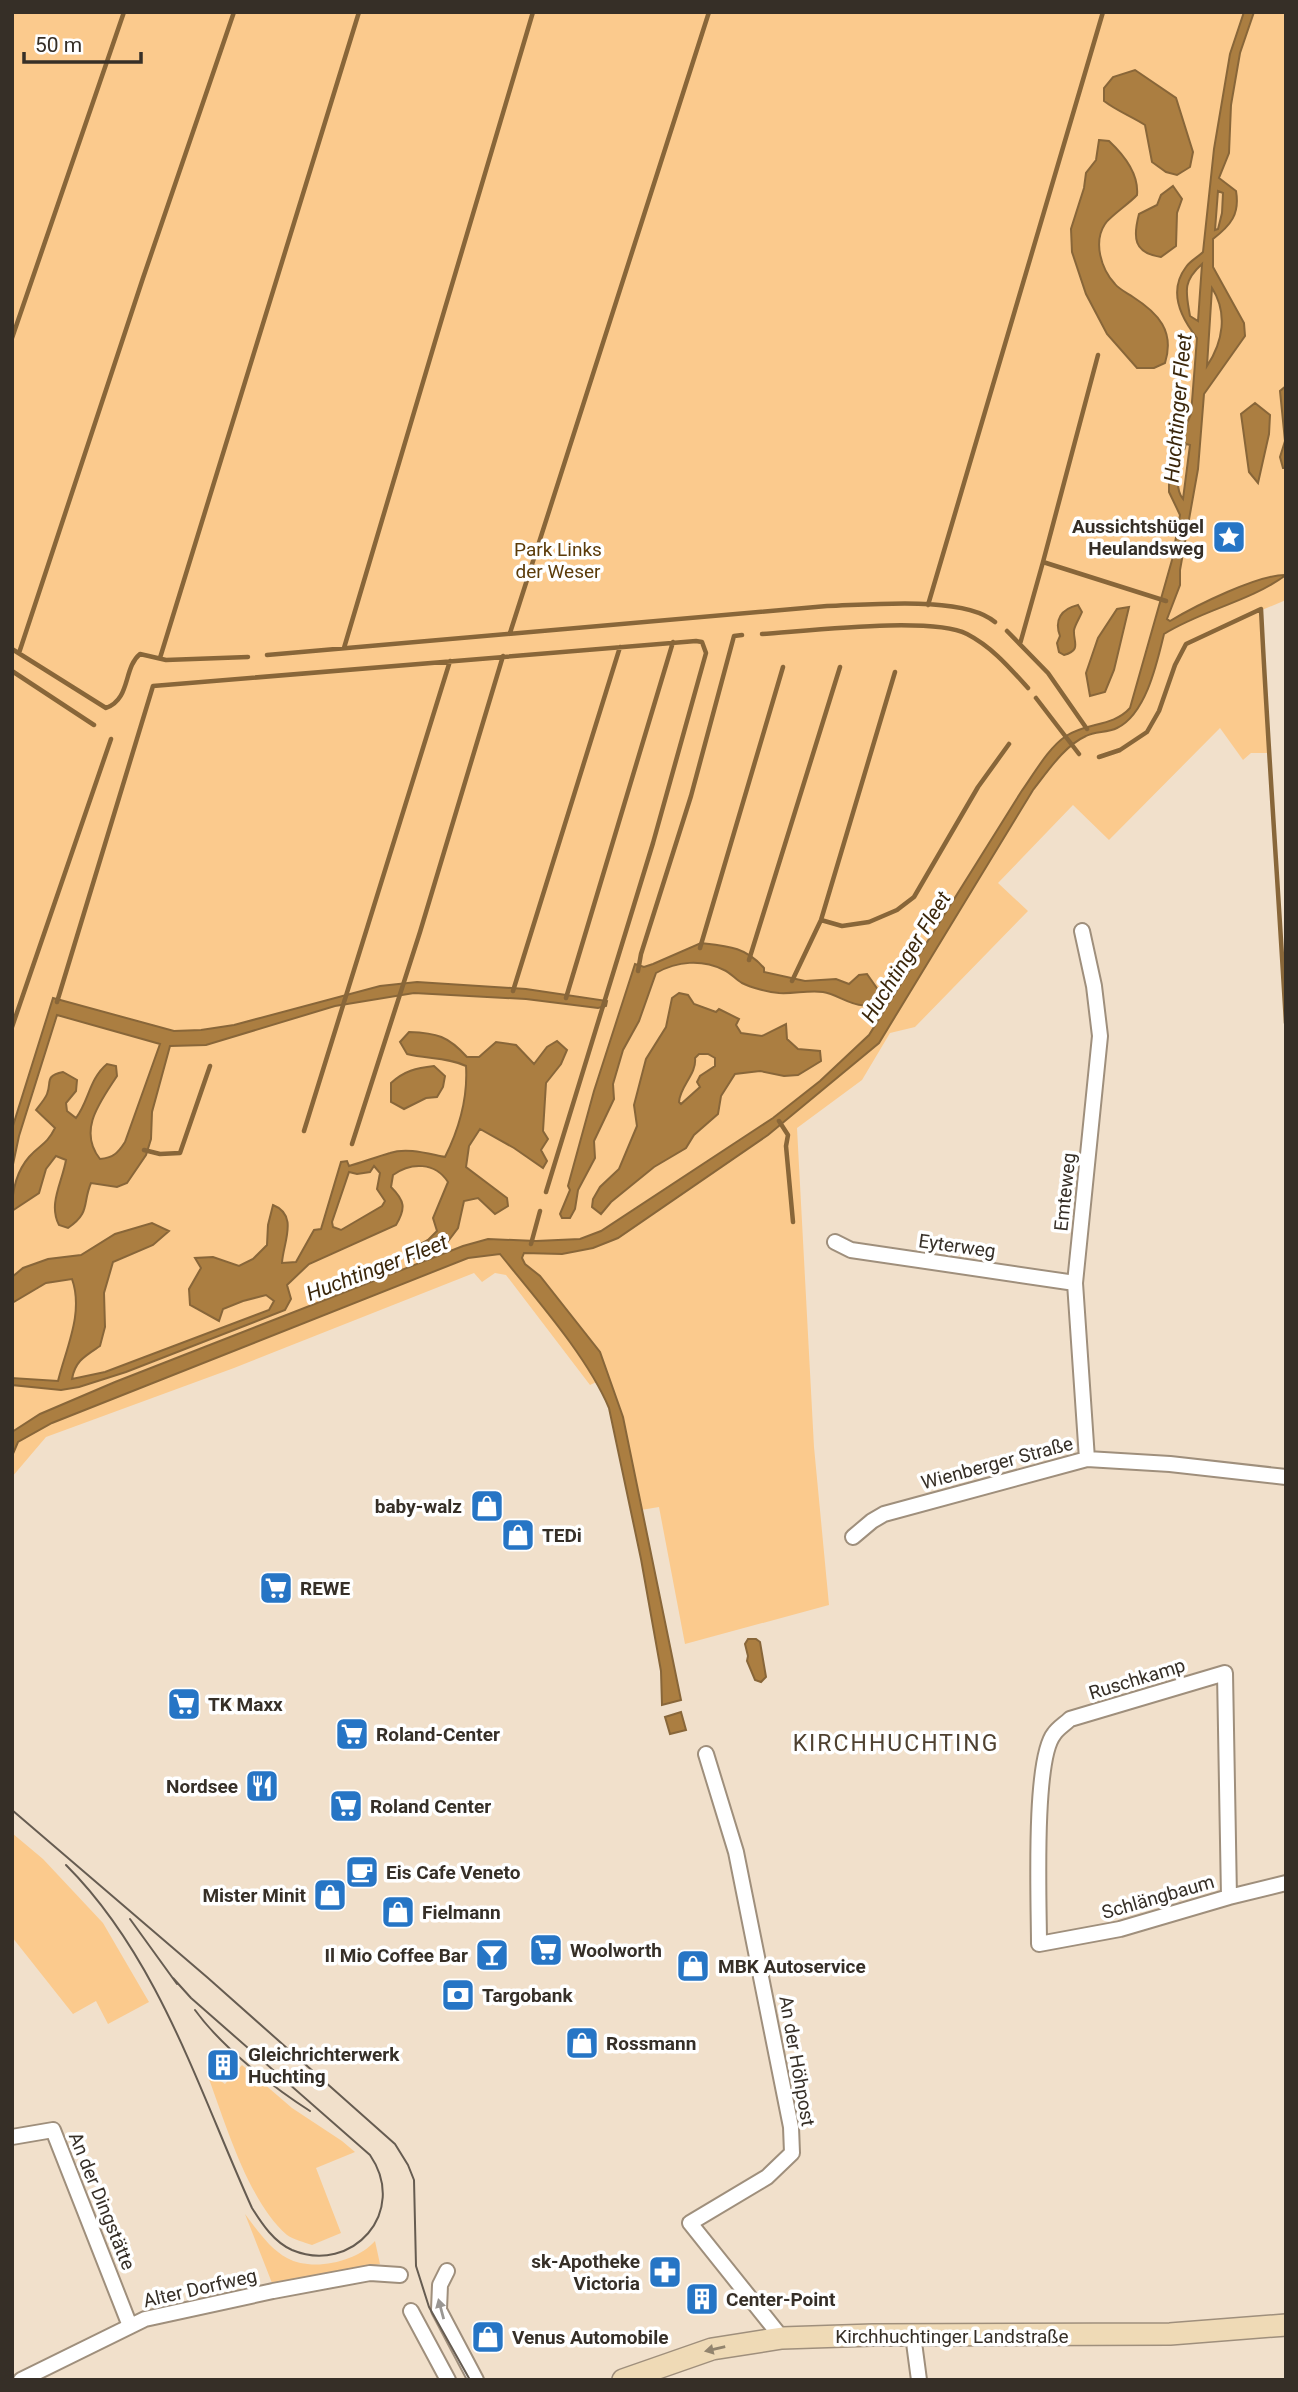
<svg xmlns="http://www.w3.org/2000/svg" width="1298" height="2392" viewBox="0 0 1298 2392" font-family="Roboto,sans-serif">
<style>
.green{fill:#fbca8d}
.water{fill:#ab7e41;stroke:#886639;stroke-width:2;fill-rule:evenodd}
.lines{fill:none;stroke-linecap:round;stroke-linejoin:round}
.stream{stroke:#886639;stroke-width:4.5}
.minor-casing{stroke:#9f8f7c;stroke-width:18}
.secondary-casing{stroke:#9f8f7c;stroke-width:24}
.minor{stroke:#fff;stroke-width:14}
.secondary{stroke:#efdab6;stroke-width:21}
.tram{stroke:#665c51;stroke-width:2}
.oneway{fill:#9a9793}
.oneway2{fill:#92846e}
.labels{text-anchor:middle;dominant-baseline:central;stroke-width:7;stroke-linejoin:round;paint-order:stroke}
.poi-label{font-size:19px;font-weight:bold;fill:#362f27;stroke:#fff;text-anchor:start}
.park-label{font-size:19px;fill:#5b3b09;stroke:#fff}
.street-label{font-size:19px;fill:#362f27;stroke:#fff}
.water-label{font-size:21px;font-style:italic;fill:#3b270b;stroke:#fff}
.quarter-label{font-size:23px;letter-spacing:2px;fill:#4f4130;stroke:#fff}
</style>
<rect width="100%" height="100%" fill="#f1e0cb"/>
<!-- green -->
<path class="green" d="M 12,12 L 1286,12 L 1286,600 L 1262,610 L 1270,753 L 1251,753 L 1243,760 L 1220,728 L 1109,840 L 1073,805 L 998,883 L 1028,911 L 915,1027 L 890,1033 L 862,1080 L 797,1128 L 814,1447 L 829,1605 L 685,1644 L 659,1507 L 641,1510 L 623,1417 L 609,1376 L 590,1385 L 506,1275 L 495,1273 L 482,1282 L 474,1273 L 234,1368 L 46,1437 L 12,1477 Z
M 12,1833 L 43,1859 L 103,1923 L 149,2002 L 108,2024 L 96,2001 L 73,2014 L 12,1937 Z
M 242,2065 L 292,2108 L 342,2141 L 355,2152 L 316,2168 L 341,2233 L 312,2245 C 304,2242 294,2240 287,2235 C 247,2200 225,2121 206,2071 L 225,2084 Z
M 245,2214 C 257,2230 270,2249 287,2258 C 312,2272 357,2262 375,2241 L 380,2264 L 272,2283 Z"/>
<!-- water -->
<path class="water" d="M 1244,12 L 1254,12 L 1240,53 L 1231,105 L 1229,153 L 1219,178 L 1236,191 C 1240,214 1231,225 1213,239 L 1213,267 L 1244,323 L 1245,336 L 1204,394 L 1198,469 L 1180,570 L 1180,585 L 1167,619 L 1170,621 C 1195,606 1259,574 1286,575 C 1249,602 1202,610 1164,634 C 1157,663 1146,714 1117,728 C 1107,733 1095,731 1086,736 C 1064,746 1048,771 1033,790 L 879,1043 L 768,1135 L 618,1238 L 593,1248 L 562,1254 L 524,1253 L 522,1258 L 525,1264 L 540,1276 L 600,1352 L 623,1417 L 681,1700 L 662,1705 L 661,1671 L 641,1559 L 609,1408 C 587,1356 536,1299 500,1254 L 468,1258 L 52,1423 L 18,1442 L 12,1456 L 12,1432 L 40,1414 L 115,1382 L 463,1246 L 488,1239 L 536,1241 L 580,1239 L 601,1231 L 773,1118 L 820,1081 L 869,1035 L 1021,792 C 1034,774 1048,748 1066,736 C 1087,722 1113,727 1130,708 L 1172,560 L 1180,515 L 1169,492 L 1169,465 L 1191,414 L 1197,338 C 1181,318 1168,291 1186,267 C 1190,261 1198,257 1203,252 L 1214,149 L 1230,54 ZM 1218,191 L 1223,193 L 1222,213 L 1218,229 L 1215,230 ZM 1202,264 L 1198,321 L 1190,316 C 1186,292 1182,282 1202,264 ZM 1212,288 C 1228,313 1223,342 1207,366 ZM 1186,444 L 1190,445 L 1183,499 C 1172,485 1181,460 1186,444 Z
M 1135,70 L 1176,98 L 1193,152 L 1190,167 L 1177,175 L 1166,172 L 1152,162 L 1145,125 C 1131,116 1117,111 1104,101 L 1104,88 L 1113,77 Z
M 1099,140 L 1109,141 C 1124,155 1139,174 1137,195 C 1130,203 1109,217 1105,224 C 1093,242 1101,269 1115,284 C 1119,289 1127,293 1133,297 C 1158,313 1175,331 1165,363 L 1154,368 L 1137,368 L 1107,334 L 1086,294 L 1072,252 L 1071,229 L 1084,188 L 1086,173 L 1096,160 Z
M 1173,186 L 1182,199 L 1177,213 L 1176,246 L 1161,257 C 1133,253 1133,237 1139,214 L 1157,205 L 1161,195 Z
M 1286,386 L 1286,468 L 1283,468 L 1280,457 L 1285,441 L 1280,391 Z
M 1255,403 L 1270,415 L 1269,434 L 1258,483 L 1249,472 L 1241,414 Z
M 1078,605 L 1082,612 C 1080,617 1075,625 1074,630 C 1073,642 1082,650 1064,655 L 1059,652 L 1057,643 L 1060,636 C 1054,620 1061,609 1078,605 Z
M 1129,607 L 1114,670 L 1105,692 L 1090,696 L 1086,673 L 1098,638 L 1117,609 Z
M 701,943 C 728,946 746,947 764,968 L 764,972 L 805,981 L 836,979 L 849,984 L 859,975 L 867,974 L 881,994 C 865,1019 843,995 823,992 C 808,990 794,994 779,993 C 768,992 752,988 742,983 C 736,980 731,973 724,970 C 702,959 677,961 656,973 L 639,1021 L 623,1050 L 613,1084 L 614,1099 L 594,1141 L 595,1158 L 578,1190 L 575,1209 L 570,1218 L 562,1218 L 560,1214 L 570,1190 L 568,1186 L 594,1091 L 635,964 L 644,967 L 653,964 Z
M 417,982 L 526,989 L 607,1001 L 606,1006 L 598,1008 L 526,999 L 414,993 L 335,1006 L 206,1045 L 170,1046 L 152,1112 L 151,1139 L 146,1155 L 127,1183 L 117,1187 L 91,1183 C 82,1204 91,1212 68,1228 L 59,1225 C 48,1204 62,1183 66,1160 L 56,1156 L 46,1169 L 39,1193 L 12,1211 C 12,1193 16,1172 29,1157 C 40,1144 46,1146 55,1128 L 36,1110 C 39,1106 45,1099 47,1094 C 52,1082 44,1076 63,1072 L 77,1080 L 76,1091 L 66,1103 L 67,1111 L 76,1118 C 89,1101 89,1079 107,1064 L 116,1066 L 117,1076 C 101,1101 77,1130 100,1159 C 113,1158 118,1153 125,1142 L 160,1044 L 57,1015 L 19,1136 L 12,1169 L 12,1129 L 53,998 L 174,1031 L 201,1030 L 234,1025 L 380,986 Z
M 679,993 L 688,995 L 694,1004 L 716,1012 L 719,1009 L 739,1019 L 736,1025 L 741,1033 L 762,1036 L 786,1024 L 787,1039 L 798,1049 L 820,1051 L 821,1061 L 798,1075 L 784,1076 L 760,1071 L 735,1074 L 721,1096 L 718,1114 L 694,1135 L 686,1148 L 654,1167 L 611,1202 L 601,1214 L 592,1207 L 593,1199 L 600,1187 L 619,1169 L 637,1126 L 634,1105 L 646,1059 L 666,1027 L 672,998 ZM 699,1054 L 708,1054 L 715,1058 L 715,1066 L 700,1076 L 697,1082 L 700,1087 L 681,1104 L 679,1102 C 680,1086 697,1074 695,1058 Z
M 409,1032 C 437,1033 448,1036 467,1057 L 479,1057 L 496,1042 L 516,1045 L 534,1064 L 547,1047 L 557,1041 L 567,1050 L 561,1064 L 546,1083 L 543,1131 L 548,1139 L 541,1150 L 547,1161 L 543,1168 L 514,1148 L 480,1129 L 469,1146 L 466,1167 L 507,1198 L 508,1206 L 495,1214 L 478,1198 L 464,1201 L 458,1228 L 443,1248 L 412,1259 L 407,1255 L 409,1250 L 428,1240 L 437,1231 L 433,1218 L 448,1182 C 435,1162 411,1162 393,1175 L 391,1187 C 405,1201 406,1208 396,1225 L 309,1264 L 287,1285 L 291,1299 L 285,1310 L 126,1372 L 79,1387 L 61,1390 L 12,1385 L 12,1378 L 58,1381 C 66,1348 84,1313 72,1279 L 46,1283 L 12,1303 L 12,1277 L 23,1268 L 48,1259 L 81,1255 L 115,1234 L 152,1223 L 169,1231 L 153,1245 L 113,1262 L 104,1293 L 105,1327 L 100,1346 C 85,1356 75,1361 72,1379 L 105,1372 L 269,1310 L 274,1301 L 266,1295 L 243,1301 L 223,1309 L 219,1321 L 190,1305 L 189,1289 L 201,1268 L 195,1258 L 213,1257 L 239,1266 L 253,1259 L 267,1245 L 268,1225 L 273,1205 C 299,1215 283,1243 282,1263 L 296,1262 L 314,1230 L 321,1229 L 341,1162 L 347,1161 L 349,1166 C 363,1162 376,1157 390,1153 C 407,1147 429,1154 445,1157 C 459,1129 468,1098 466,1066 C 447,1057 427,1059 407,1054 L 400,1042 ZM 374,1166 L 380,1173 L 377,1189 L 385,1201 L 382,1206 L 341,1230 L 333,1227 L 332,1222 L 349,1172 L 357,1174 L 370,1172 Z
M 434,1066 L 445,1076 L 443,1087 L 437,1097 L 426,1098 L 404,1109 L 391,1102 L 391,1083 C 404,1071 416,1068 434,1066 Z
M 748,1639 L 756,1639 L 760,1642 L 766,1677 L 761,1682 L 755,1680 L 747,1661 L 748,1656 L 745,1644 Z
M 681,1712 L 686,1730 L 670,1734 L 665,1717 Z"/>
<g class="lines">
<!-- stream -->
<path class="stream" d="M 12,338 L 124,12
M 1098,355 L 1043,562 L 1166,601
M 928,605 L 1103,12
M 1007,631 L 1048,673 L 1087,729
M 510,633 L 709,12
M 762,634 C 807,631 931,616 967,634 C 992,647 1009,667 1028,688
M 1020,644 L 1043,562
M 344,648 L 533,12
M 12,649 L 106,708 C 131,699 123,668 140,654 L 166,660 L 248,657
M 19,653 L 143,278 L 234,12
M 267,655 L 827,606 C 868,605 964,595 995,622
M 160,658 L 359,12
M 12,671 L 94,725
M 1036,698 L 1079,754
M 1099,757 L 1120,750 L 1147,732 L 1159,711 L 1175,665 L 1186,644 L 1261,609 C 1268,747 1278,885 1286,1023
M 821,920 L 842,926 L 869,922 L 897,910 L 914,897 L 978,787 L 1009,744
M 700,948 L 783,667
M 749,960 L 840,667
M 638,971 L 641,954 L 691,796 L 734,636 L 742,635
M 792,981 L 821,920 L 895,672
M 513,991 L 620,647
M 566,998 L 673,642
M 57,1002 L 153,686 L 696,641 L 702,642 L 706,653 L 653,843 L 546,1192
M 12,1027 L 111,739
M 779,1121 L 788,1135 L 786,1146 L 793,1222
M 304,1131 L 450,661
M 352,1144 L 420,932 L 503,656
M 144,1150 L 160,1154 L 180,1153 L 210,1066
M 531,1244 L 540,1211"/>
<defs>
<path id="minor" d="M 1082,931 L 1094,986 L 1100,1036 L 1075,1283 L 1087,1459
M 835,1242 L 851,1250 L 1075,1283
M 853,1537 L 872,1521 L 884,1514 L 1087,1459 L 1170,1464 L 1286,1477
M 706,1754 L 736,1852 L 791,2127 L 792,2153 L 767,2177 L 690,2223 L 782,2338
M 1229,1897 L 1225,1673 L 1070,1719 C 1065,1724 1058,1728 1054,1734 C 1033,1760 1039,1904 1039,1944 L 1120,1929 L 1229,1897 L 1286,1883
M 12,2137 L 53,2130 L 130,2326
M 447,2271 L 440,2285 L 439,2310 L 476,2380
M 411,2311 L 448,2380
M 913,2335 L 919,2380
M 21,2380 L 145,2319 L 273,2291 L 370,2273 L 400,2275"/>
<path id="secondary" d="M 623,2380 L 712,2349 L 782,2338 L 873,2335 L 1170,2334 L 1286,2325"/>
</defs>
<!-- minor casing -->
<use href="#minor" class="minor-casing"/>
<!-- secondary casing -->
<use href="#secondary" class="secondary-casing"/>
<!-- minor -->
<use href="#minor" class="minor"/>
<!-- secondary -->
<use href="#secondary" class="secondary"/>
<!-- tram -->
<path class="tram" d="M 12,1810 L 208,1978 L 395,2144 L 408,2165 L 414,2180 L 416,2266 L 429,2307 L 470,2380
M 66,1865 C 159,1958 199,2091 252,2208 C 262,2224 274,2242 292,2250 C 352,2275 409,2212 370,2155 L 191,1998 L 173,1978
M 130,1919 L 177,1984
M 195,2010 C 221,2046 272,2087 310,2111"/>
</g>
<!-- one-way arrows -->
<defs><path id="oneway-solid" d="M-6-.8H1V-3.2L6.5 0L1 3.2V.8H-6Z" transform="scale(1.75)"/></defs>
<use class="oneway" href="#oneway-solid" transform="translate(441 2309) rotate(-105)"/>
<use class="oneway2" href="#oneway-solid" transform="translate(715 2349) rotate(167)"/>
<!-- icons -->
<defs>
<symbol id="sight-square" viewBox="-11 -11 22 22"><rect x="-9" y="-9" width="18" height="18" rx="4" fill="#2675c5" stroke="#fff"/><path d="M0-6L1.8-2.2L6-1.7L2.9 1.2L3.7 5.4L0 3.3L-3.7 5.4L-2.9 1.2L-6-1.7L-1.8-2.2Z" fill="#fff"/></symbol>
<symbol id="shop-square" viewBox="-11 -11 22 22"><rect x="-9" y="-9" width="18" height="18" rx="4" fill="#2675c5" stroke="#fff"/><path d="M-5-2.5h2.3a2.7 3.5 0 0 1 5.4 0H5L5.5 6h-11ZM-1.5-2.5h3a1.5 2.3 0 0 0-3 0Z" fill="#fff"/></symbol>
<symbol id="supermarket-square" viewBox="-11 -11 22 22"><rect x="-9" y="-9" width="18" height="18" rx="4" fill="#2675c5" stroke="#fff"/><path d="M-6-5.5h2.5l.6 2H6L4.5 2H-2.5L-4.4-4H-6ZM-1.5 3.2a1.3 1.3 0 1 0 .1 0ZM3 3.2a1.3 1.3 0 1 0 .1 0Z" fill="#fff"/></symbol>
<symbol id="restaurant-square" viewBox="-11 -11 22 22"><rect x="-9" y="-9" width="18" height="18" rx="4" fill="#2675c5" stroke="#fff"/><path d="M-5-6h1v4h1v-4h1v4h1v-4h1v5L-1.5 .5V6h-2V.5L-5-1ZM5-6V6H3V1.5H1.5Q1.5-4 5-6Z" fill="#fff"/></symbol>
<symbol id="cafe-square" viewBox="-11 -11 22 22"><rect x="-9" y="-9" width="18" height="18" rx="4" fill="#2675c5" stroke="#fff"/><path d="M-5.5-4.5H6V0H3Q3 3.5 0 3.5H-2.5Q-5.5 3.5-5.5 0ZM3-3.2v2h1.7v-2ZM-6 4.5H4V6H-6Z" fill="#fff"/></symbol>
<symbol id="bar-square" viewBox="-11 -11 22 22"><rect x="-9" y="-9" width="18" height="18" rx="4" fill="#2675c5" stroke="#fff"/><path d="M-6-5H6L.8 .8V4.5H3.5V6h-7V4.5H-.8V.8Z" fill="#fff"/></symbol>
<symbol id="bank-square" viewBox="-11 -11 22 22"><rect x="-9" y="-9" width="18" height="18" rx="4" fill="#2675c5" stroke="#fff"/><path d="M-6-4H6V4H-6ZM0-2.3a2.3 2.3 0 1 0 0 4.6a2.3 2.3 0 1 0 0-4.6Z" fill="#fff"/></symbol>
<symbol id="building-square" viewBox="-11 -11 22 22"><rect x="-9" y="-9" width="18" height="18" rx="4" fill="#2675c5" stroke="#fff"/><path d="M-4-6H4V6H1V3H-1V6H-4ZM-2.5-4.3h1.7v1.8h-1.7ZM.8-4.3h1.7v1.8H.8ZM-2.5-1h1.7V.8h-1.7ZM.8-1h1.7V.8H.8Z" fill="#fff"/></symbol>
<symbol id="pharmacy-square" viewBox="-11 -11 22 22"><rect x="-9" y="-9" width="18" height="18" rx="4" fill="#2675c5" stroke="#fff"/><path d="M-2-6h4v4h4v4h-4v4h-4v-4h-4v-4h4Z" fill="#fff"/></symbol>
</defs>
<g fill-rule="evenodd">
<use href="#sight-square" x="1210" y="518" width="38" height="38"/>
<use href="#shop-square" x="468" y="1487" width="38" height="38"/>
<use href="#shop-square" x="499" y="1516" width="38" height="38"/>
<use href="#supermarket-square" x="257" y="1569" width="38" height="38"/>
<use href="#supermarket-square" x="165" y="1685" width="38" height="38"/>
<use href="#supermarket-square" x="333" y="1715" width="38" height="38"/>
<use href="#restaurant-square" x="243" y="1767" width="38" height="38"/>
<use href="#supermarket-square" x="327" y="1787" width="38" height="38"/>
<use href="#cafe-square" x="343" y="1853" width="38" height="38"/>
<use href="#shop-square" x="311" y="1876" width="38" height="38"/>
<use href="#shop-square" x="379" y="1893" width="38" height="38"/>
<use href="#supermarket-square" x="527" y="1931" width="38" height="38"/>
<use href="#bar-square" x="473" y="1936" width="38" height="38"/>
<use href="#shop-square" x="674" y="1947" width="38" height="38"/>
<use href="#bank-square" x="439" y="1976" width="38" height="38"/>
<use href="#shop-square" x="563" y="2024" width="38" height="38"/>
<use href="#building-square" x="204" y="2046" width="38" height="38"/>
<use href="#pharmacy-square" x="646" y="2253" width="38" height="38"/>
<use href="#building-square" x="683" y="2280" width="38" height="38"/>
<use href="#shop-square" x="469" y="2318" width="38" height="38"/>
</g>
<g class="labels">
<!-- poi labels -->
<g class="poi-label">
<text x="1204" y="526" text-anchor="end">Aussichtshügel<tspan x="1204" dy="22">Heulandsweg</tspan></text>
<text x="462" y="1506" text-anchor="end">baby-walz</text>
<text x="542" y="1535">TEDi</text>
<text x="300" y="1588">REWE</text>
<text x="208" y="1704">TK Maxx</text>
<text x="376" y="1734">Roland-Center</text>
<text x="238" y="1786" text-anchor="end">Nordsee</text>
<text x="370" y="1806">Roland Center</text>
<text x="386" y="1872">Eis Cafe Veneto</text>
<text x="306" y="1895" text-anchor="end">Mister Minit</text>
<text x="422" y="1912">Fielmann</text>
<text x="570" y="1950">Woolworth</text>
<text x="468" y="1955" text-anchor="end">Il Mio Coffee Bar</text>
<text x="718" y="1966">MBK Autoservice</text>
<text x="482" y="1995">Targobank</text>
<text x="606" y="2043">Rossmann</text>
<text x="248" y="2054">Gleichrichterwerk<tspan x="248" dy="22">Huchting</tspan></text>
<text x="640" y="2261" text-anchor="end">sk-Apotheke<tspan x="640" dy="22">Victoria</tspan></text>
<text x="726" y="2299">Center-Point</text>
<text x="512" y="2337">Venus Automobile</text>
</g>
<!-- park labels -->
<g class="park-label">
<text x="558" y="549">Park Links<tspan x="558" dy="22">der Weser</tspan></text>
</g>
<!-- street labels -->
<g class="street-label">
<text transform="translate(1065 1192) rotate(-84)">Emteweg</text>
<text transform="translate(957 1246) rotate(8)">Eyterweg</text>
<text transform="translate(997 1463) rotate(-15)">Wienberger Straße</text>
<text transform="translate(1137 1679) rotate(-17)">Ruschkamp</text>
<text transform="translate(1158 1897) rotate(-16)">Schlängbaum</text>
<text transform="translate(797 2061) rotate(80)">An der Höhpost</text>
<text transform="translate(102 2201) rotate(68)">An der Dingstätte</text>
<text transform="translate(200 2288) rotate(-13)">Alter Dorfweg</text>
<text x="952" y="2336">Kirchhuchtinger Landstraße</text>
</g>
<!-- water labels -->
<g class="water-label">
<text transform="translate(1178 408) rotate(-85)">Huchtinger Fleet</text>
<text transform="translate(906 957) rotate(-58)">Huchtinger Fleet</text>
<text transform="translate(377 1268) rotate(-21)">Huchtinger Fleet</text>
</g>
<!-- quarter labels -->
<g class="quarter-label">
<text x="896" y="1743">KIRCHHUCHTING</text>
</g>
</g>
<!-- border -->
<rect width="1298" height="2392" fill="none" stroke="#362f27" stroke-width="28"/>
<!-- scale -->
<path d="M24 52v10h117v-10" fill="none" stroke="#362f27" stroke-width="3.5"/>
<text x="35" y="52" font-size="21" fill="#362f27" stroke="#ffffff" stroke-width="5" paint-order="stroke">50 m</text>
</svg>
